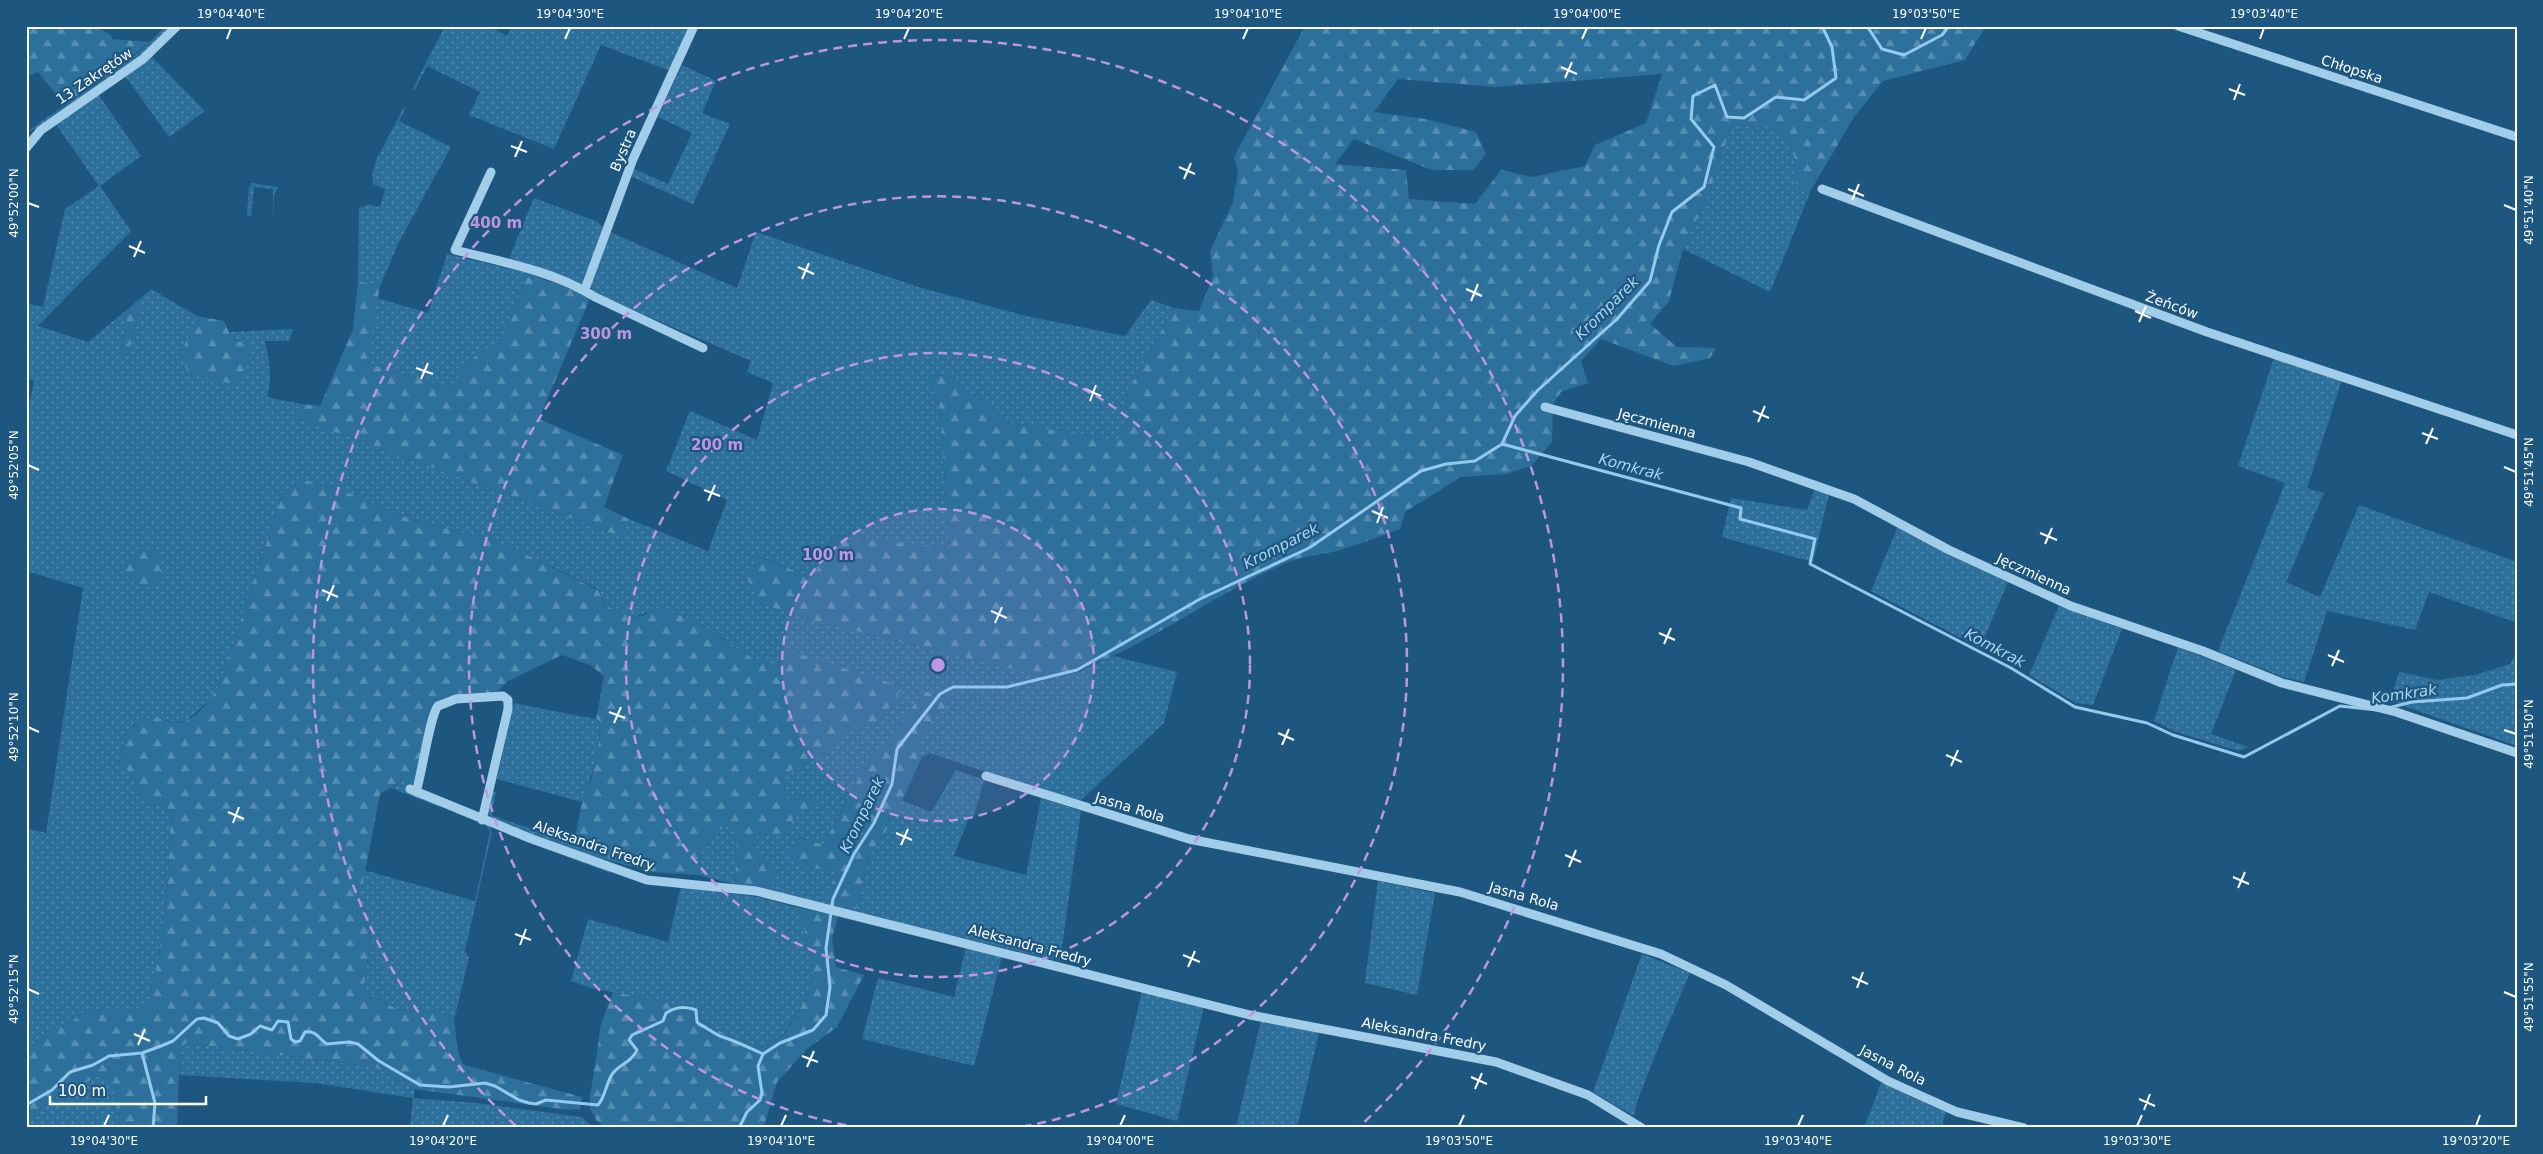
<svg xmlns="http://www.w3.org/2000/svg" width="2543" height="1154" viewBox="0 0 2543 1154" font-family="'DejaVu Sans',sans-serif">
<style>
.grass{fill:url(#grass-dots)}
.forest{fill:url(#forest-firs);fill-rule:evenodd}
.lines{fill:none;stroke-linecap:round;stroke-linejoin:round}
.stream{stroke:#94caeb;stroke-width:3}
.minor{stroke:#a1cde9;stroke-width:9}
.ticks{fill:none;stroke:#fff;stroke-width:2}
.ring{fill:none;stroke:#bd96df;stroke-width:2.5;stroke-dasharray:9 6}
.labels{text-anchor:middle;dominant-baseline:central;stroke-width:4.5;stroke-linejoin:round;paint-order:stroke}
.street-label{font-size:14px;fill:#fff;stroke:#1d5780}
.water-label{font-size:15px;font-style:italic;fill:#acd6f1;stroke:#1d5780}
.centre{fill:#bd96df;stroke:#1d5780;stroke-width:2.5}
.ring-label{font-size:15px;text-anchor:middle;font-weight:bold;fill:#bd96df;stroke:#1d5780;stroke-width:4.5;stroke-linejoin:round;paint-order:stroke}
.neatline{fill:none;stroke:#fff;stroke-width:2}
.ticks-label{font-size:12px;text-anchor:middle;fill:#fff}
</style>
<defs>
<pattern id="grass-dots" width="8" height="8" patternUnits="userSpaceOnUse" patternTransform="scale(1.25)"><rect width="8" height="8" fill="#2d709c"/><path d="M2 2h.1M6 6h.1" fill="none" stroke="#578db0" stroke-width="1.8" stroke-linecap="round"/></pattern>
<pattern id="forest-firs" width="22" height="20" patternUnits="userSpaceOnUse" patternTransform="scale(1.25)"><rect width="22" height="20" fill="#2d709c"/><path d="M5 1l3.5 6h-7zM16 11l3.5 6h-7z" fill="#578db0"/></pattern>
</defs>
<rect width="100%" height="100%" fill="#1d5780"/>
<!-- grass -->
<path class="grass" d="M 165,26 L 172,26 L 142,56 L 39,127 L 27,132 C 72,98 129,68 165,26 Z
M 445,26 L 488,26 L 507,36 L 512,26 L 690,26 L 671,71 L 601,45 L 554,149 L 469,115 L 480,92 L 427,66 L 414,92 L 413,88 Z
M 152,57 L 205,111 L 169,137 L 125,76 Z
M 682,65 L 716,81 L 702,113 L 730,124 L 693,204 L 630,176 L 634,169 L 668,184 L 692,133 L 658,117 Z
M 98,94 L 141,156 L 100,186 L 131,231 L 38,326 L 88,342 L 129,308 L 120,352 L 128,355 L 143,296 L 151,289 L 197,316 L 196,326 L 187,340 L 249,345 L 229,338 L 229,332 L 293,329 L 289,341 L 265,341 C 269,361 273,377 267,397 L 301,404 L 297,418 L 622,537 L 629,519 L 708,551 L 727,500 L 666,471 L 690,411 L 757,440 L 773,383 L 747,372 L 751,361 L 594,293 L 590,286 L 610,232 L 737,288 L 756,232 L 918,287 L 1026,316 L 1125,336 L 1151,300 L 1174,308 L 1128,391 L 1120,442 L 1010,423 L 949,376 L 927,375 L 940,408 L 949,548 L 834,535 L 813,578 L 757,555 L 759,603 L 807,619 L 1050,678 L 1079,672 L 1113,656 L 1177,672 L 1164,723 L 1078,803 L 930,753 L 922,757 L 918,741 L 934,718 L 952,699 L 924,691 L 885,744 L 873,752 L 823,845 L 798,836 L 807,868 L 837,870 L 826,907 L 771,891 L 755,852 L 757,833 L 784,834 L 797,813 L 817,798 L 787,799 L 782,775 L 822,755 L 844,734 L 882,719 L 773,665 L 752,658 L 697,622 L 660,608 L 634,617 L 606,606 L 598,589 L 511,547 L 399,515 L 342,490 L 305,480 L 283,492 L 219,686 L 210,700 L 187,720 L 176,723 L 157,718 L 134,724 L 122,750 L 119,763 L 131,773 L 140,797 L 149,805 L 166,807 L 171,812 L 167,892 L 159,955 L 146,1012 L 87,1009 L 69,1024 L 48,1031 L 26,1052 L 26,828 L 46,833 L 83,588 L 26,571 L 26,421 L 34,381 L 26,377 L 26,303 L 43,307 L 65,209 L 99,186 L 55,123 Z
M 406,108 L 399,121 L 451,147 L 399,242 L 380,286 L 358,281 L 359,208 L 370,204 L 377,207 L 381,205 L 385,189 L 373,184 L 372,175 L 376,160 L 403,109 Z
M 1732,124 L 1778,130 L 1794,156 L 1796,187 L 1811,190 L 1770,292 L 1683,249 L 1709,193 Z
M 252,183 L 278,187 L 274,195 L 273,219 L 273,189 L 254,187 L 251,216 L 247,216 L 249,188 Z
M 534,198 L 596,221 L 603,227 L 582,284 L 508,261 Z
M 447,254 L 527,273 L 501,343 L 478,353 L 450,388 L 367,363 L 377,298 L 428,313 Z
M 2274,358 L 2342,380 L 2307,488 L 2324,493 L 2286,582 L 2320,597 L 2359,505 L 2517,562 L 2517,623 L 2429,592 L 2415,630 L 2327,611 L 2304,682 L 2283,677 L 2218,651 L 2285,483 L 2238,466 Z
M 1815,489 L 1829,494 L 1813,562 L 1722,537 L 1731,498 L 1807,510 Z
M 1898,526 L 1948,555 L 2008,582 L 1980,648 L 1871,591 Z
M 2059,606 L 2122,629 L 2093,705 L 2076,703 L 2029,675 Z
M 2178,647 L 2236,670 L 2211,734 L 2248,747 L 2239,751 L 2176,732 L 2154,721 Z
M 2517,652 L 2517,746 L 2390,701 L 2399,672 L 2437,680 L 2475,675 L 2510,664 Z
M 514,703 L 600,720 C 599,749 593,775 582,802 L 497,779 Z
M 956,770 L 984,780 L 973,819 L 968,819 L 954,856 L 1026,875 L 1041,798 L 1081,811 L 1060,961 L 855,913 L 869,857 L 894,818 L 901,800 L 931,812 Z
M 404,780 L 442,808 L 391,788 Z
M 493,792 L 496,792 L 491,813 L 493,816 L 574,843 L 585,854 L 490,819 L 488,813 Z
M 457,811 L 488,824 L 492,832 L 466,946 L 465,951 L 469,958 L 454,1020 L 437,1010 C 401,1015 392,1009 364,987 L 372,928 L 357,915 L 364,870 L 475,901 L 490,832 L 487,826 L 453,812 Z
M 732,824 L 738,847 L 734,884 L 698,875 C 702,847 702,834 732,824 Z
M 507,832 L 609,869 L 610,873 L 506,834 Z
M 1378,881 L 1435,893 L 1417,995 L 1365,983 Z
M 681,886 L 757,897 L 799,908 L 814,969 L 807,996 L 784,1034 L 763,1048 L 716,1030 L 698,1019 L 700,1009 L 591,988 L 571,981 L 588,919 L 668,942 Z
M 966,947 L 1002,956 L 974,1066 L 862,1039 L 878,978 L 954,997 Z
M 1642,954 L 1690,973 L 1658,1048 L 1637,1102 L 1634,1116 L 1593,1092 Z
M 1142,991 L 1204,1006 L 1177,1121 L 1116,1104 Z
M 1261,1020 L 1319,1032 L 1297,1128 L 1236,1128 Z
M 185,1043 L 375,1067 L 414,1089 L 414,1098 L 476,1103 L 582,1117 L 593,1128 L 410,1128 L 413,1098 L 316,1083 L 179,1075 L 180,1047 Z
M 99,1076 L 114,1083 L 119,1128 L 26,1128 L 26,1118 L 56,1097 Z
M 1881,1083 L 1946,1112 L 1941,1128 L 1864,1128 Z"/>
<!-- forest -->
<path class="forest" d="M 26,26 L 95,26 L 111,35 L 112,39 L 149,42 L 111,74 L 64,104 L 38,72 L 26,77 Z
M 1305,26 L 1986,26 L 1965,60 L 1883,81 L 1854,117 L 1811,190 L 1796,187 L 1794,156 L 1778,130 L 1732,124 L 1709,193 L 1683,249 L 1669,301 L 1650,324 L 1677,347 L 1716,348 L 1710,358 L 1674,366 L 1601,339 L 1581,361 L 1588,383 L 1561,392 L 1553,404 L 1552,442 L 1531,466 L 1506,474 L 1461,477 L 1405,512 L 1400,529 C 1380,536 1360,544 1340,550 C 1324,555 1306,555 1291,561 C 1211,593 1134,659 1050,678 L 807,619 L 759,603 L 748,580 L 756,555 L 813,578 L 834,535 L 949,548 L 940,408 L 927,375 L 949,376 L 1010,423 L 1120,441 L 1128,391 L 1174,308 L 1199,311 L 1213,276 L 1210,251 L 1233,202 L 1238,171 L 1234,157 ZM 1662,74 L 1646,123 L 1595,145 L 1585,166 L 1532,177 L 1501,170 L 1475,204 L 1409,199 L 1406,170 L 1335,164 L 1354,139 L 1432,170 L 1473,170 L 1486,154 L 1476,132 L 1426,119 L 1374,112 L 1398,79 L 1495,87 Z
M 527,273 L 589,296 L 589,301 L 539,419 L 623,455 L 604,507 L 629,519 L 622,537 L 297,418 L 301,404 L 320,406 L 353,329 L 358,281 L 380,286 L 367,363 L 450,388 L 478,353 L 501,343 Z
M 143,296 L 128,355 L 120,352 L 129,308 Z
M 197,316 L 224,321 L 229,332 L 229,338 L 249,345 C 255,361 245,373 233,384 L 188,373 C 187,369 183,363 182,358 C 181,343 195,330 197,316 Z
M 305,480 L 342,490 L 399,515 L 511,547 L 598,590 L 606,606 L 634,617 L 645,615 L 651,609 L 660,608 L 697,622 L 752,658 L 773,664 L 789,651 L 903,687 L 882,719 L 844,734 L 822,755 L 782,775 L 787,798 L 817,797 L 812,810 L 797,813 L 784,835 L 757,833 L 755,852 L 776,866 L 771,891 L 734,884 L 738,847 L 732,825 C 702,834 702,847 698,875 L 652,872 L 585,854 L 574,843 L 582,802 L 592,777 L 599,740 L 600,721 L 596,719 L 604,676 L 590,665 L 562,655 L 508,681 L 495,694 L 436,705 L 417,780 L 411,785 L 403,780 L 380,794 L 357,914 L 372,928 L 364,987 C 392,1009 401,1015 437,1010 L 454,1020 C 457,1036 455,1052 464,1065 L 582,1097 L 580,1109 L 568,1110 L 414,1089 L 375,1067 L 186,1043 L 180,1047 L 177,1128 L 119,1128 L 114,1083 L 99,1076 L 56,1097 L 26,1118 L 26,1052 L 48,1031 L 69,1024 L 87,1009 L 146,1011 L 159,955 L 167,892 L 171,812 L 166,807 L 149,805 L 140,797 L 131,773 L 119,764 C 124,742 130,715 157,718 C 163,719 170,723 176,723 C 194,723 211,699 219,686 L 283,492 Z
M 145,550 L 157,552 C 162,563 164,571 160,583 C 145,592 136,584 124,574 C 125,558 131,555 145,550 Z
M 924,691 L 953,699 L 934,718 L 918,741 L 922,757 L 894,818 L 869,857 L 855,913 L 826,907 L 836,870 L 807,868 L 791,854 L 798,836 L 823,845 L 873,752 L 885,744 Z
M 799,908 L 838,916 L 832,938 L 836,967 L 864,975 L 837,1027 L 808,1048 L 777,1082 L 765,1123 L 761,1128 L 605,1128 L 597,1121 L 590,1109 L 590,1097 L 601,1024 L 613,992 L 701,1009 L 698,1019 L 716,1030 L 763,1048 L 785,1034 L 807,996 L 814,969 Z"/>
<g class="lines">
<!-- stream -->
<path class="stream" d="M 1867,26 L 1882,49 L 1904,55 L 1942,35 L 1949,26
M 1502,444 L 1741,508 L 1740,519 L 1815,539 L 1810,564 L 2011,668 L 2075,707 L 2147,723 L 2173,735 L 2244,757 L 2340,706 L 2377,710
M 2388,708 L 2412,702 L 2467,698 L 2502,685 L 2517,684
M 142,1053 L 155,1103 L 153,1128
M 26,1105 L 52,1090 L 70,1072 L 93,1065 L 109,1056 L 142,1053 L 161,1046 L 173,1041 L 197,1019 L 204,1018 L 218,1023 L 229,1036 L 238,1039 L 251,1034 L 260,1026 L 272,1030 L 278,1021 L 288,1022 L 291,1039 L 295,1042 L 300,1041 L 305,1032 C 316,1030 319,1039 327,1044 L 349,1042 L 358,1044 L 379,1061 L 420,1085 L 449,1087 L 485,1083 L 495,1086 L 519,1100 L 529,1103 L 536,1104 L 546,1100 L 598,1105 C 606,1096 606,1082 613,1073 C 620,1064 632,1062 637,1050 L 629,1040 L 632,1035 L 663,1021 L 666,1013 C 675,1007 686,1006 696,1010 L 697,1022 L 699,1024 C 706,1027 713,1033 720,1036 C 735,1041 748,1047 763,1054
M 739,1128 L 747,1112 L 760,1100 L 762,1093 L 758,1066 L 763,1054 L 780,1043 L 813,1030 L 826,1015 L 830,987 L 826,948 L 833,899 L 854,854 L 874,823 L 892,784 L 897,749 L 940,694 L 953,687 L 1007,687 L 1077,670 L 1200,599 L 1309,548 L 1421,471 L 1446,464 L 1475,461 L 1502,444 L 1515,416 L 1538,390 L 1617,319 L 1650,281 L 1659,245 L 1672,212 L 1704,187 L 1714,147 L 1691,119 L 1693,96 L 1715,85 L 1727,117 L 1744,118 L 1776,97 L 1804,100 L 1836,78 L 1832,47 L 1822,26"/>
<!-- minor -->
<path class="minor" d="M 2178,26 L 2517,137
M 26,148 L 41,130 L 143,59 L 177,26
M 491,172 L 455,250 C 502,262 554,271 595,297 L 703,348
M 1822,189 L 2207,332 L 2517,435
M 585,289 L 633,159 L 694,26
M 1545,407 L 1749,462 L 1854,499 L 1949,550 L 2071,606 L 2203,651 L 2282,683 L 2396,712 L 2517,753
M 986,776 L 1189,839 L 1460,892 L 1661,954 L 1726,985 L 1888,1081 L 1957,1112 L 2024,1128
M 410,789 L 532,839 L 647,880 L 756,891 L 1250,1015 L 1496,1062 L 1588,1095 L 1642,1128
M 416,792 C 422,774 430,715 438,706 L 456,699 L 503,696 L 508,700 L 508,709 L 482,820"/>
</g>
<!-- ticks -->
<path class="ticks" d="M 227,39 L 231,28M 565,39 L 570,28M 904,39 L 909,28M 1243,39 L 1248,28M 1582,39 L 1587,28M 1921,39 L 1926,28M 2260,39 L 2264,28M 1561,67 L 1577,74M 1565,78 L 1572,62M 2229,89 L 2245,95M 2234,100 L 2240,84M 511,146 L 527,152M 515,157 L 522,141M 1179,167 L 1195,174M 1184,179 L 1191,163M 1848,189 L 1864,196M 1852,200 L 1859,184M 28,203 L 39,207M 2504,205 L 2516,210M 129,246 L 145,253M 134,257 L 141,241M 798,267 L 814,274M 802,279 L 809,263M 1466,289 L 1482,296M 1471,301 L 1478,284M 2135,311 L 2151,318M 2139,322 L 2146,306M 416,368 L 433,374M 421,379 L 428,363M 1085,389 L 1101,396M 1090,401 L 1096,385M 1753,411 L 1769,418M 1758,422 L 1765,406M 2422,433 L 2438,439M 2426,444 L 2433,428M 28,465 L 39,470M 2504,467 L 2516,472M 704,490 L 720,496M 708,501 L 715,485M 1372,511 L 1388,518M 1377,523 L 1383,507M 2040,533 L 2057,540M 2045,544 L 2052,528M 322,590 L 338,597M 327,601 L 334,585M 991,611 L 1007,618M 995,623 L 1002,607M 1659,633 L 1675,640M 1664,644 L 1671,628M 2328,655 L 2344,662M 2332,666 L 2339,650M 609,712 L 625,718M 614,723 L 621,707M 28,727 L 39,732M 2504,730 L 2516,734M 1278,733 L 1294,740M 1282,745 L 1289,729M 1946,755 L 1962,762M 1951,766 L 1958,750M 228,812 L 244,819M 233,823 L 239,807M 896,833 L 912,840M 901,845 L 908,829M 1565,855 L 1581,862M 1569,867 L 1576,850M 2233,877 L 2249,884M 2238,888 L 2245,872M 515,934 L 531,940M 520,945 L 526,929M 1183,955 L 1200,962M 1188,967 L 1195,951M 1852,977 L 1868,984M 1857,988 L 1863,972M 28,989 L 39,994M 2504,992 L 2516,997M 134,1034 L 150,1041M 138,1045 L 145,1029M 802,1056 L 818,1062M 807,1067 L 814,1051M 1471,1077 L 1487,1084M 1475,1089 L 1482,1073M 2139,1099 L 2155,1106M 2144,1110 L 2150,1094M 104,1126 L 109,1115M 443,1126 L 448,1115M 781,1126 L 786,1115M 1120,1126 L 1125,1115M 1459,1126 L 1464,1115M 1798,1126 L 1803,1115M 2137,1126 L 2142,1115M 2476,1126 L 2480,1115"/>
<!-- distance rings -->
<circle cx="938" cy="665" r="156" fill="#bd96df" fill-opacity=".12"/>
<g class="ring">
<circle cx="938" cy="665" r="156"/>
<circle cx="938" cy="665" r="312"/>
<path d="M861 1128A469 469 0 1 1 1015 1128"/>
<path d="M516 1126A625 625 0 1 1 1360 1126"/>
</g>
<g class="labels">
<!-- street labels -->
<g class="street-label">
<text transform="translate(2352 69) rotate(18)">Chłopska</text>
<text transform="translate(94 76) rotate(-34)">13 Zakrętów</text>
<text transform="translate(623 150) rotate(-67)">Bystra</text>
<text transform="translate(2172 305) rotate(20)">Żeńców</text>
<text transform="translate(1657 423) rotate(15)">Jęczmienna</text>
<text transform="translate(2034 574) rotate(25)">Jęczmienna</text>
<text transform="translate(1130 807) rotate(17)">Jasna Rola</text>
<text transform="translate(594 845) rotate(19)">Aleksandra Fredry</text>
<text transform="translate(1524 896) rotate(16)">Jasna Rola</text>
<text transform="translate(1030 945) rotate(15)">Aleksandra Fredry</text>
<text transform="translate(1424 1034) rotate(11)">Aleksandra Fredry</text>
<text transform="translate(1893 1065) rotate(27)">Jasna Rola</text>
</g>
<!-- water labels -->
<g class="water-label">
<text transform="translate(1607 308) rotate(-45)">Kromparek</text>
<text transform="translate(1631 467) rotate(15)">Komkrak</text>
<text transform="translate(1281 546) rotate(-27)">Kromparek</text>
<text transform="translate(1995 648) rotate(28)">Komkrak</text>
<text transform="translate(2404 694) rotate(-8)">Komkrak</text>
<text transform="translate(862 815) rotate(-64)">Kromparek</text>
</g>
</g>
<circle cx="938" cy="665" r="8" class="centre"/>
<g class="ring-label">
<text x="496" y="228">400 m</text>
<text x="606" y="339">300 m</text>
<text x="717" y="450">200 m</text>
<text x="828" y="560">100 m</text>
</g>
<!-- border -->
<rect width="2543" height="1154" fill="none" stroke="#1d5780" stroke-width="55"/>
<!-- scale -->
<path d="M50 1096v8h156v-8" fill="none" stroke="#ffffff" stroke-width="2.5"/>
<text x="58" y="1096" font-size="15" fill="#ffffff" stroke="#1d5780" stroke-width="4" paint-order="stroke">100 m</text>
<rect x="28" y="28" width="2488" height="1098" class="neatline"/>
<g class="ticks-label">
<text x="231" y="18">19°04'40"E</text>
<text x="570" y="18">19°04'30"E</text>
<text x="909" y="18">19°04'20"E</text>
<text x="1248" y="18">19°04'10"E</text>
<text x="1587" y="18">19°04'00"E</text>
<text x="1926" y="18">19°03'50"E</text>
<text x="2264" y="18">19°03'40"E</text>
<text transform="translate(14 203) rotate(-90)" y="4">49°52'00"N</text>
<text transform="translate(2529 210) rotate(-90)" y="4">49°51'40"N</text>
<text transform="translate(14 465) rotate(-90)" y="4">49°52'05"N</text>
<text transform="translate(2529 472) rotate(-90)" y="4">49°51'45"N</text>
<text transform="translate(14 727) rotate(-90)" y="4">49°52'10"N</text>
<text transform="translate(2529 734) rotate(-90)" y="4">49°51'50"N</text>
<text transform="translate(14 989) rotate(-90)" y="4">49°52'15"N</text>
<text transform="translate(2529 997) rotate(-90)" y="4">49°51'55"N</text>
<text x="104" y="1145">19°04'30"E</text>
<text x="443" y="1145">19°04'20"E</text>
<text x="781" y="1145">19°04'10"E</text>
<text x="1120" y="1145">19°04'00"E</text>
<text x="1459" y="1145">19°03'50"E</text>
<text x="1798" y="1145">19°03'40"E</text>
<text x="2137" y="1145">19°03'30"E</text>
<text x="2476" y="1145">19°03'20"E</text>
</g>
</svg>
